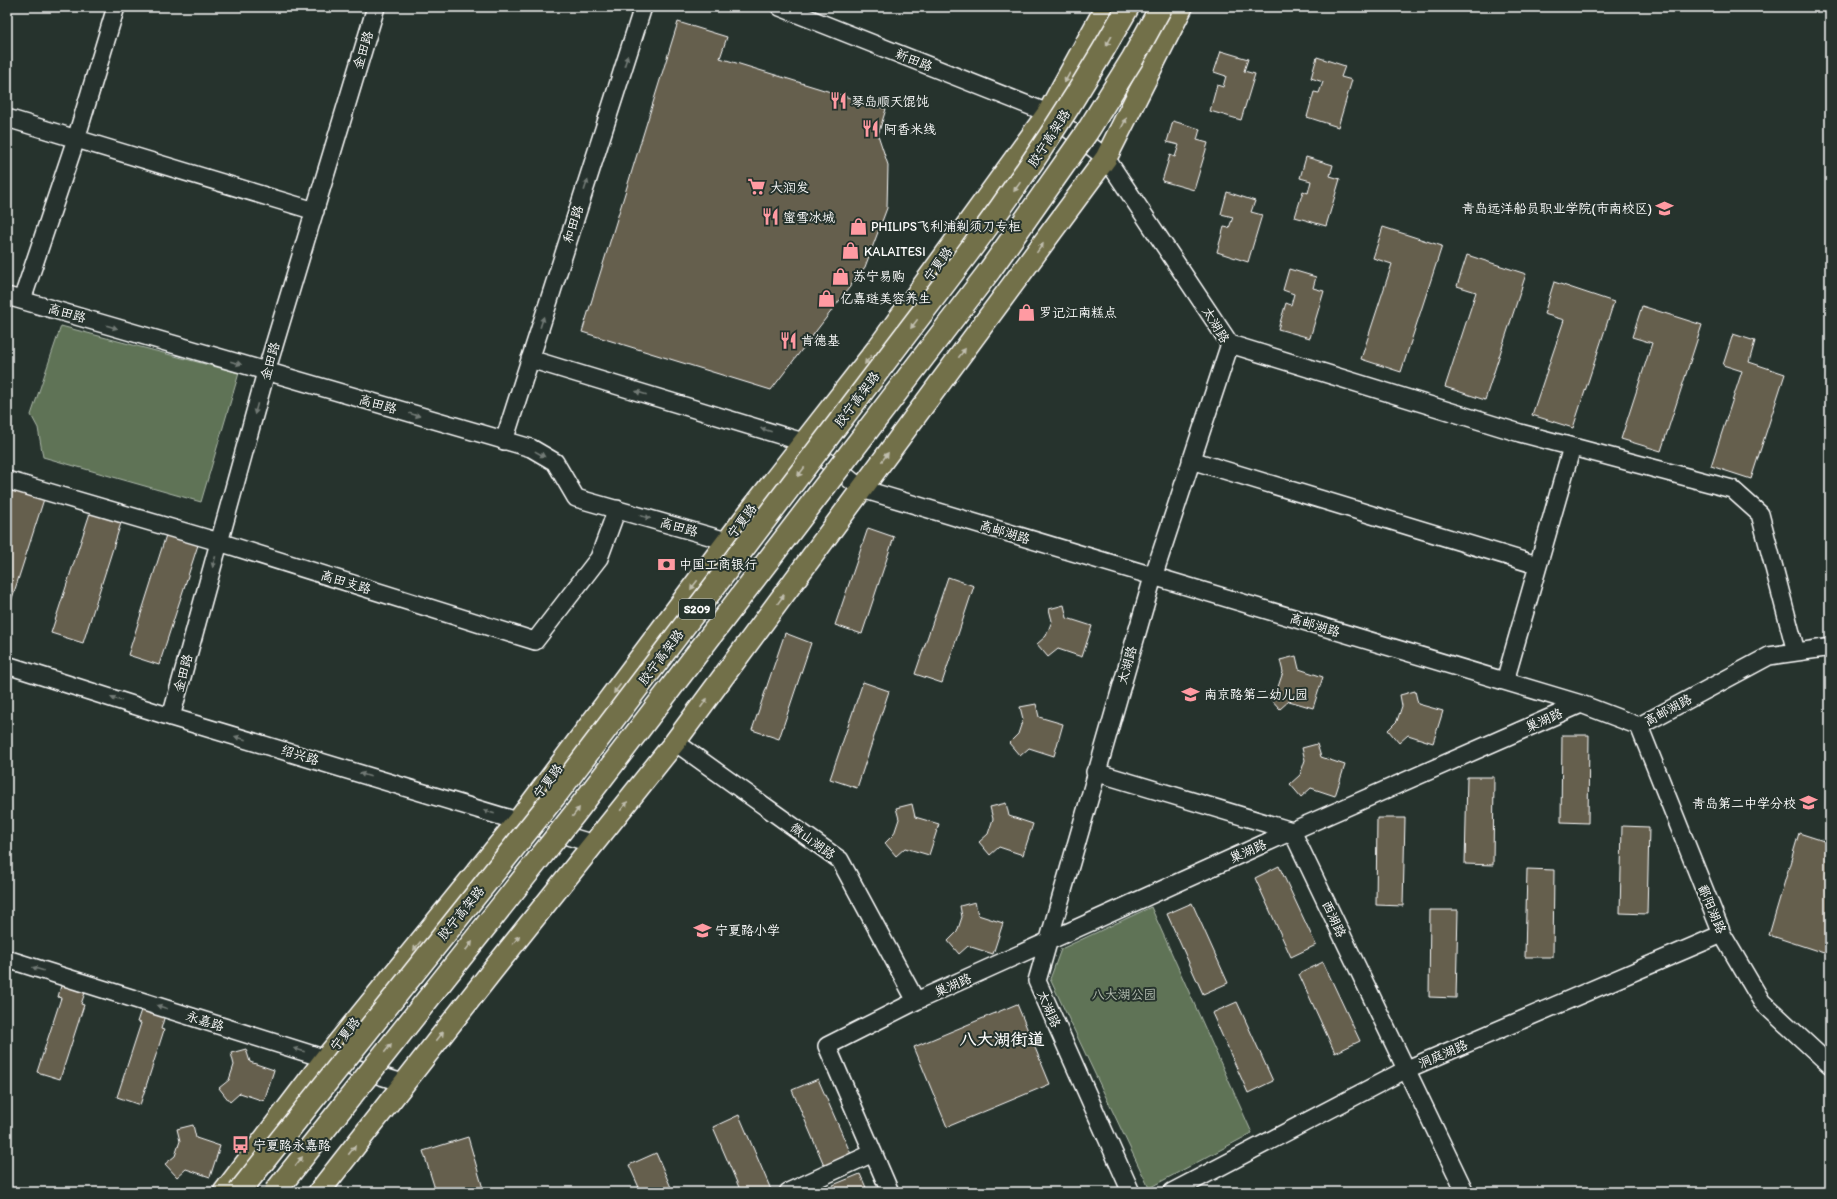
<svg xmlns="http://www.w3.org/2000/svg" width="1837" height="1199" viewBox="0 0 1837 1199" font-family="Itim,'LXGW WenKai TC',sans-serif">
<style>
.green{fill:#5e7357;stroke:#aeb9ab}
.building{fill:#655e4e;stroke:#fff}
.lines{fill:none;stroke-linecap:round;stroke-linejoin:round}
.minor-casing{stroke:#fff;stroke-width:20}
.major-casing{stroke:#fff;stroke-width:24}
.minor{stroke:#26332d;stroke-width:17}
.major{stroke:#726f4a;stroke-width:21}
.highway-bridge-casing{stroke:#fff;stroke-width:25;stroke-linecap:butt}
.highway-bridge{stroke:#726f4a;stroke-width:22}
.oneway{fill:#c0beae}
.oneway2{fill:#727a76}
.labels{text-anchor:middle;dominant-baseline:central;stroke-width:4;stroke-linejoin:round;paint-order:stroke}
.shield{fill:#26332d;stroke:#bec2c0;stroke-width:1}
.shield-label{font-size:12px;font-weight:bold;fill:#fff}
.street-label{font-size:13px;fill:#fff;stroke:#26332d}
.poi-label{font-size:13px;fill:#fff;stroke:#26332d;text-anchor:start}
.park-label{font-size:13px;fill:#b7c0b3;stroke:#26332d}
.district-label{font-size:17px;font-weight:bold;fill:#fff;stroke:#26332d}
</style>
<rect width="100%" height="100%" fill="#26332d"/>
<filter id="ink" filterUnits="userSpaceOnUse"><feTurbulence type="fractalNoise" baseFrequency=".025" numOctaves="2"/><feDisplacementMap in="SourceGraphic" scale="8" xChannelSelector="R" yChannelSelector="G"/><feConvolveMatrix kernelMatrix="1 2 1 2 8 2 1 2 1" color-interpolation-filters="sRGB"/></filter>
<g filter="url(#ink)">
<!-- green -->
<path class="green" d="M 61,326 L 239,373 L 201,502 L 43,457 L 38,428 L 31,415 Z
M 1151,907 L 1252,1133 L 1149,1188 L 1050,979 L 1061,949 Z"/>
<!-- building -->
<path class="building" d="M 678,22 L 727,37 L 720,58 L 886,109 L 878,135 L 888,165 L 887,208 L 865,267 L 771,390 L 582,332 Z
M 1221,51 L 1248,59 L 1244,71 L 1255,74 L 1241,120 L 1210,111 L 1217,85 L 1223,87 L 1226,76 L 1214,72 Z
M 1317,57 L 1345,66 L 1341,77 L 1352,80 L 1338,127 L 1307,117 L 1314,92 L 1319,93 L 1323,82 L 1311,78 Z
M 1173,121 L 1200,129 L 1197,140 L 1208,143 L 1194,190 L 1162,181 L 1170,155 L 1175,157 L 1179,145 L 1167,142 Z
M 1306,157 L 1333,165 L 1330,176 L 1340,179 L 1326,226 L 1295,217 L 1303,191 L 1308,193 L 1311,181 L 1300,178 Z
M 1227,192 L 1255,201 L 1251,212 L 1262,215 L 1248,262 L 1217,252 L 1224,227 L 1229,228 L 1233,217 L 1221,214 Z
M 1383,227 L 1442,246 L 1401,372 L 1361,359 L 1392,264 L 1373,258 Z
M 1467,255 L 1526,274 L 1485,400 L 1445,387 L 1476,292 L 1457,286 Z
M 1289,269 L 1316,277 L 1313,288 L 1324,291 L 1310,338 L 1278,329 L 1286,303 L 1291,305 L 1294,294 L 1283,290 Z
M 1554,282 L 1614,302 L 1573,428 L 1532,415 L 1564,320 L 1544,314 Z
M 1642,306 L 1702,325 L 1661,451 L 1621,439 L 1652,343 L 1632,337 Z
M 1733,334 L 1755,341 L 1749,362 L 1785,374 L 1751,479 L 1711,466 L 1742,371 L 1723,365 Z
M 12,489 L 44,499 L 7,614 L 7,505 Z
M 90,513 L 121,523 L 83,643 L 51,633 Z
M 868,528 L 894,537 L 862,634 L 835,625 Z
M 166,535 L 198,545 L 159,665 L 128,655 Z
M 948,577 L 974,586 L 942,683 L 915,674 Z
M 1064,605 L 1067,618 L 1092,626 L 1082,657 L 1058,649 L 1048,657 L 1037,644 L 1046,636 L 1052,621 L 1049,609 Z
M 785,633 L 811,643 L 779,739 L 752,730 Z
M 1296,656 L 1299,669 L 1323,677 L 1313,708 L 1289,701 L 1280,709 L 1268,696 L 1278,687 L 1283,672 L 1280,660 Z
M 863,682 L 889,691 L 857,788 L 830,779 Z
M 1415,691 L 1418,704 L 1443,711 L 1433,743 L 1408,735 L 1399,743 L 1388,730 L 1397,721 L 1402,706 L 1400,695 Z
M 1036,704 L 1039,717 L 1063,724 L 1054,756 L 1029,748 L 1020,756 L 1009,743 L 1018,734 L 1023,719 L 1020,707 Z
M 1562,735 L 1589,735 L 1588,823 L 1561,822 Z
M 1317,744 L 1321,757 L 1345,765 L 1335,796 L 1311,788 L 1301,797 L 1290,784 L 1300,775 L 1305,760 L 1302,748 Z
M 1467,777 L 1494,777 L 1493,865 L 1465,864 Z
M 1006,803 L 1009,816 L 1033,824 L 1023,855 L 999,847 L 990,855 L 979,842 L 988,834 L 993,819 L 990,807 Z
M 912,804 L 915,817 L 939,824 L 929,855 L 905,848 L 896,856 L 885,843 L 894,834 L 899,819 L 896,808 Z
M 1377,818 L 1405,818 L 1403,906 L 1376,905 Z
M 1622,826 L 1649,827 L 1647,914 L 1620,913 Z
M 1799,833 L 1830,843 L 1830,955 L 1769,935 Z
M 1279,866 L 1316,945 L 1291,957 L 1255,878 Z
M 1527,869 L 1554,870 L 1553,957 L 1525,957 Z
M 975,902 L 978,915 L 1003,923 L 993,954 L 968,946 L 959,954 L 948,941 L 957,932 L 962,917 L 960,906 Z
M 1192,903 L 1228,983 L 1203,994 L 1167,914 Z
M 1430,910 L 1458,910 L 1456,998 L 1429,997 Z
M 1323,962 L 1360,1041 L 1335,1053 L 1299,974 Z
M 62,982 L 86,990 L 81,1004 L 84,1005 L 60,1079 L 37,1072 L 61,998 L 58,997 Z
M 1237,1002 L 1273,1081 L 1248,1093 L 1212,1013 Z
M 1017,1004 L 1050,1084 L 947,1127 L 914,1047 Z
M 142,1007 L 165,1015 L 161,1029 L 164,1030 L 140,1105 L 117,1097 L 141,1023 L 137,1022 Z
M 246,1049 L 250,1062 L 274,1070 L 264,1101 L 240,1093 L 230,1102 L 219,1088 L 229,1080 L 234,1065 L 231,1053 Z
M 818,1079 L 854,1161 L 827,1172 L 792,1090 Z
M 739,1115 L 772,1192 L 741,1192 L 713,1127 Z
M 193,1125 L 196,1138 L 220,1146 L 210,1177 L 186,1169 L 177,1177 L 165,1164 L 175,1156 L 180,1141 L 177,1129 Z
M 468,1137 L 484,1192 L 436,1192 L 423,1151 Z
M 656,1153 L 673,1192 L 641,1192 L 629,1165 Z
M 860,1174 L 868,1192 L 836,1192 L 833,1185 Z"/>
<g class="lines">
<defs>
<path id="minor" d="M 780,7 L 1048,113 L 1106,158 L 1230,344 L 1153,577 L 1037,981 L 1131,1192
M 7,118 L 315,211
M 7,296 L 531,448 L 555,462 L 576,498 L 727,541
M 22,300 L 76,139 L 116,7
M 1230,344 L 1520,433 L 1732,489 L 1760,514 L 1796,652
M 530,359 L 803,442 L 862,489 L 1581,704 L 1639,726 L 1769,656 L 1825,648 L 1830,649
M 504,441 L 643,7
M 1191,460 L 1537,565
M 7,480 L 219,542 L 535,641 L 599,558 L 617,509
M 7,665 L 171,717 L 594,844
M 1505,681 L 1572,447
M 171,717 L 266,372 L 376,7
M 1639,726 L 1722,934 L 1762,1002 L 1830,1065
M 675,742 L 840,860 L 916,1001
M 1095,772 L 1292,831 L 1465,1192
M 7,959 L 403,1083
M 788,1192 L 873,1153
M 890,1192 L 827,1046 L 916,1001 L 1292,831 L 1581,704
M 1172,1192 L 1405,1070 L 1722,934"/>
<path id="major" d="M 224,1192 L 325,1059 L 518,821 L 744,519 L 877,349 L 1048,113 L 1106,7
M 319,1192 L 492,971 L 675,742 L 1106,158 L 1182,7"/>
</defs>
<!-- minor casing -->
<use href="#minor" class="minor-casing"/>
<!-- major casing -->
<use href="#major" class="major-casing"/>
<!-- minor -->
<use href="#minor" class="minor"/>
<!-- major -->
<use href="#major" class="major"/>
<defs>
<path id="highway-bridge" d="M 239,1192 L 555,796 L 967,254 C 1026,175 1080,93 1128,7
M 275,1192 L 576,812 L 990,270 L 1087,132 L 1133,58 L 1161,7"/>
</defs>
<!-- highway-bridge casing -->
<use href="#highway-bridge" class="highway-bridge-casing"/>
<!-- highway-bridge -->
<use href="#highway-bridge" class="highway-bridge"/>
</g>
<!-- one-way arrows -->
<defs><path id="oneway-solid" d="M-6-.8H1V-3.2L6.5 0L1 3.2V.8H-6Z"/></defs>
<g class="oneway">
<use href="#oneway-solid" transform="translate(1109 41) rotate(119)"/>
<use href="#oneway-solid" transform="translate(1067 78) rotate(119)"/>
<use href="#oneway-solid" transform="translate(1124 123) rotate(-63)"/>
<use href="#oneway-solid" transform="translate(1017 187) rotate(125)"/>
<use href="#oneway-solid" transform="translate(1040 248) rotate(-54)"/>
<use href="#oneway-solid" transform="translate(914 324) rotate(127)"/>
<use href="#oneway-solid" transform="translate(962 353) rotate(-53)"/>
<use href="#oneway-solid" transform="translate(868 360) rotate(128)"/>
<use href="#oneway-solid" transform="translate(885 457) rotate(-53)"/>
<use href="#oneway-solid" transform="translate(801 472) rotate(127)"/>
<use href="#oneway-solid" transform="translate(694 585) rotate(127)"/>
<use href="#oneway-solid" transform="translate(781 599) rotate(-54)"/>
<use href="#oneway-solid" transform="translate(617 689) rotate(127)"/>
<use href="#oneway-solid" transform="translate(704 703) rotate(-54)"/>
<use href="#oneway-solid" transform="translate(624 806) rotate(-51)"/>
<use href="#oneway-solid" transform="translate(576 812) rotate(-52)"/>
<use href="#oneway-solid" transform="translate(516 940) rotate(-51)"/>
<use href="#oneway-solid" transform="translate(417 946) rotate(129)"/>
<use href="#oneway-solid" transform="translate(469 946) rotate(-52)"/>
<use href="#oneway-solid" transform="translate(440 1036) rotate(-52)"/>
<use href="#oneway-solid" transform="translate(388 1048) rotate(-52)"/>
<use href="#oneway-solid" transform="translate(352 1150) rotate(-52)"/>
<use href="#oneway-solid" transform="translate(299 1161) rotate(-52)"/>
</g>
<g class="oneway2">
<use href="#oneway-solid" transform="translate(626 61) rotate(-72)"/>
<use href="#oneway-solid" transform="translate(586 185) rotate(-72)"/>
<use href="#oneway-solid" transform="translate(542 322) rotate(-72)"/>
<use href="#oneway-solid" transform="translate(112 327) rotate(16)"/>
<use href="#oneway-solid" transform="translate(236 363) rotate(16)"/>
<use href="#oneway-solid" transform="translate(641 393) rotate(-163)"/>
<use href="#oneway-solid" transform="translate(256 409) rotate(105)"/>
<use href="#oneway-solid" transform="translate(415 415) rotate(16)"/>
<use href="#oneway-solid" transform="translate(766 430) rotate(-163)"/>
<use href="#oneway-solid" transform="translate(540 454) rotate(29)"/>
<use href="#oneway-solid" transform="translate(645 517) rotate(16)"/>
<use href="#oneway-solid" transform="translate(214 562) rotate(105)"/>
<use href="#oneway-solid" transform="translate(116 699) rotate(-162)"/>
<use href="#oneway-solid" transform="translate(240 738) rotate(-163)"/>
<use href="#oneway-solid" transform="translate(365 775) rotate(-163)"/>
<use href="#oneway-solid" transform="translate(489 812) rotate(-163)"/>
<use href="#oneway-solid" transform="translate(38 969) rotate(-163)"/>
<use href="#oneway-solid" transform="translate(162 1007) rotate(-163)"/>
<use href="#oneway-solid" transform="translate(299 1050) rotate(-163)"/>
</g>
</g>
<!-- icons -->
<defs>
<symbol id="restaurant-bare" viewBox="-9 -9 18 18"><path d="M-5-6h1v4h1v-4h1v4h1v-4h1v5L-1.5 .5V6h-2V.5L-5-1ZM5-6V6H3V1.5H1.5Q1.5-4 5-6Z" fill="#ff9aa2" stroke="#26332d" stroke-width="2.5" paint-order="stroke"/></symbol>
<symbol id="supermarket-bare" viewBox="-9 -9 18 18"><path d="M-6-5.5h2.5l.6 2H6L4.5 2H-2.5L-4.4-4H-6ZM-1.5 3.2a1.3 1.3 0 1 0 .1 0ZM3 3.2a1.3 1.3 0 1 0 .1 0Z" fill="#ff9aa2" stroke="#26332d" stroke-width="2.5" paint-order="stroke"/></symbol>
<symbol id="university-bare" viewBox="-9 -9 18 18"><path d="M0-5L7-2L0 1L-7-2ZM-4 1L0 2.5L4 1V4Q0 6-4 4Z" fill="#ff9aa2" stroke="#26332d" stroke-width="2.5" paint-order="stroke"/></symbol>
<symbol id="shop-bare" viewBox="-9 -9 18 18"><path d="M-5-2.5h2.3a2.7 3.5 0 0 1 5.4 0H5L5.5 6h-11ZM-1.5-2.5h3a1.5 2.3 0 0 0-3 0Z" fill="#ff9aa2" stroke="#26332d" stroke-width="2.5" paint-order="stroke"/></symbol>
<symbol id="bank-bare" viewBox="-9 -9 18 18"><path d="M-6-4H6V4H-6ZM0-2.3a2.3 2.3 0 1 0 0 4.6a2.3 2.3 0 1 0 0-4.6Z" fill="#ff9aa2" stroke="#26332d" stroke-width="2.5" paint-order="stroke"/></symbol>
<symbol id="school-bare" viewBox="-9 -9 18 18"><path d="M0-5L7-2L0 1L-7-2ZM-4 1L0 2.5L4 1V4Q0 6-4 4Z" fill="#ff9aa2" stroke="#26332d" stroke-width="2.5" paint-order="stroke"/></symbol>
<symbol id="bus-bare" viewBox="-9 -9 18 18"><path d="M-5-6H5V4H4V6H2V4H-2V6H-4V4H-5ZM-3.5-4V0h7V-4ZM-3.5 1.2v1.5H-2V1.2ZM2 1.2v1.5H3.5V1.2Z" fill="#ff9aa2" stroke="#26332d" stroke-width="2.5" paint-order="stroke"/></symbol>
</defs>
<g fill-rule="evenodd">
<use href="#restaurant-bare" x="826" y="88" width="25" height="25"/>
<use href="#restaurant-bare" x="858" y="116" width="25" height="25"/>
<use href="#supermarket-bare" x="744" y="174" width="25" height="25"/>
<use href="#university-bare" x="1652" y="196" width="25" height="25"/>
<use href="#restaurant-bare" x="758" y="204" width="25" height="25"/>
<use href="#shop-bare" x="846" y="214" width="25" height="25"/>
<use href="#shop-bare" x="838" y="238" width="25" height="25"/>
<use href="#shop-bare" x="828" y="264" width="25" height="25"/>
<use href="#shop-bare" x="814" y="286" width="25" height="25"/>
<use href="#shop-bare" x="1014" y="300" width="25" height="25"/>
<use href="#restaurant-bare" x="776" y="328" width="25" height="25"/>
<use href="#bank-bare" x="654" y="552" width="25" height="25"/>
<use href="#school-bare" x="1178" y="682" width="25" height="25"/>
<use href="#school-bare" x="1796" y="790" width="25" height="25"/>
<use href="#school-bare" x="690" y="918" width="25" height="25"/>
<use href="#bus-bare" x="228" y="1132" width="25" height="25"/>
</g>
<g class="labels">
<!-- shield labels -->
<rect class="shield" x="679" y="599" width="36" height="20" rx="3"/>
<g class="shield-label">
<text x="697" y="609">S209</text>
</g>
<!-- street labels -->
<g class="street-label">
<text transform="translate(363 50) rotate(-73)">金田路</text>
<text transform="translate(914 60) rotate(22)">新田路</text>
<text transform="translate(1049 138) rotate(-57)">胶宁高架路</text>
<text transform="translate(573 224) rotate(-72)">和田路</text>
<text transform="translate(938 264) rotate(-54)">宁夏路</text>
<text transform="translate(67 313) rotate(16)">高田路</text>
<text transform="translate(1216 325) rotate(59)">太湖路</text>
<text transform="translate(270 361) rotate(-74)">金田路</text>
<text transform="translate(857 399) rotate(-53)">胶宁高架路</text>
<text transform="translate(378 404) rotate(16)">高田路</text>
<text transform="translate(742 521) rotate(-53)">宁夏路</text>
<text transform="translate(679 527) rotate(16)">高田路</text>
<text transform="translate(1005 532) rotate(17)">高邮湖路</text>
<text transform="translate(346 582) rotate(17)">高田支路</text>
<text transform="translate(1315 625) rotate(17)">高邮湖路</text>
<text transform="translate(661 657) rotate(-53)">胶宁高架路</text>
<text transform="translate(1127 665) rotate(-74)">太湖路</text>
<text transform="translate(183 673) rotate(-75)">金田路</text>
<text transform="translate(1668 710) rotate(-28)">高邮湖路</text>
<text transform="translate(1544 720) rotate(-24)">巢湖路</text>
<text transform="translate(300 755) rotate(17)">绍兴路</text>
<text transform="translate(548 781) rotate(-53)">宁夏路</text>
<text transform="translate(813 841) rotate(36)">微山湖路</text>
<text transform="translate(1248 851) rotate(-24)">巢湖路</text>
<text transform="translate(1712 909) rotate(67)">鄱阳湖路</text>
<text transform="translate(461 913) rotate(-51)">胶宁高架路</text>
<text transform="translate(1334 919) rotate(65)">西湖路</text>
<text transform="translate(953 985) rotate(-24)">巢湖路</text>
<text transform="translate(1049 1009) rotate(66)">太湖路</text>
<text transform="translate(205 1021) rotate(17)">永嘉路</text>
<text transform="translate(345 1034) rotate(-51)">宁夏路</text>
<text transform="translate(1443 1054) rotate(-23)">洞庭湖路</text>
</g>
<!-- poi labels -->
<g class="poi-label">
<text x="851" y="101">琴岛顺天馄饨</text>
<text x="884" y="129">阿香米线</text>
<text x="770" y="187">大润发</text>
<text x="1652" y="208" text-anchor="end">青岛远洋船员职业学院(市南校区)</text>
<text x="783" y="217">蜜雪冰城</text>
<text x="871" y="226">PHILIPS飞利浦剃须刀专柜</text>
<text x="864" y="251">KALAITESI</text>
<text x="853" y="276">苏宁易购</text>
<text x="840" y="298">亿嘉琏美容养生</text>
<text x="1039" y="312">罗记江南糕点</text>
<text x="801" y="340">肯德基</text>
<text x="679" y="564">中国工商银行</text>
<text x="1204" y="694">南京路第二幼儿园</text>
<text x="1796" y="803" text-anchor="end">青岛第二中学分校</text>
<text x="715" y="930">宁夏路小学</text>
<text x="253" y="1145">宁夏路永嘉路</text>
</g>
<!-- park labels -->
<g class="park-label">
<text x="1124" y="994">八大湖公园</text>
</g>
<!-- district labels -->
<g class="district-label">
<text x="1002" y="1039">八大湖街道</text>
</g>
</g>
<!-- margin -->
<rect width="1837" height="1199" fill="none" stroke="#26332d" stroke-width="24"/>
<rect x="12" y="12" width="1813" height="1175" fill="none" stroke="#fff" stroke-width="1.5" filter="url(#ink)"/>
</svg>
